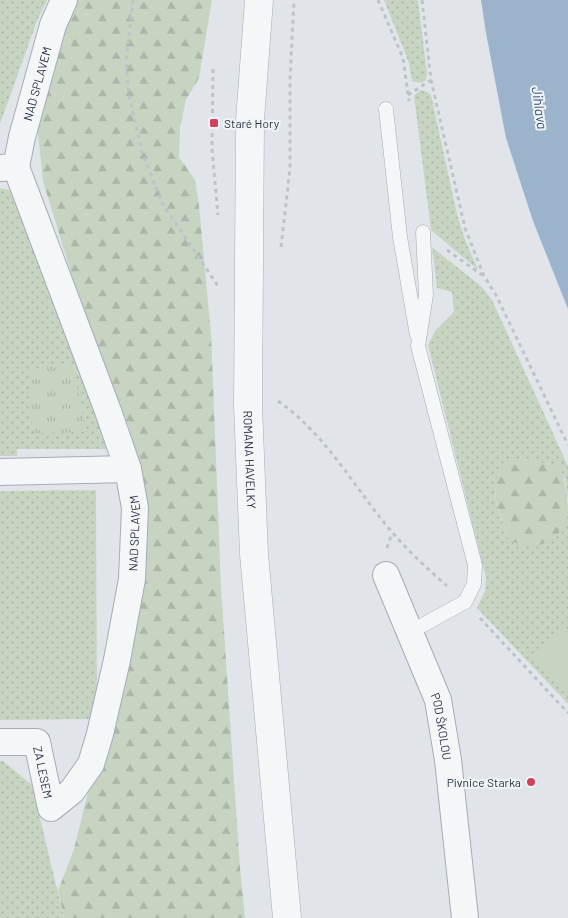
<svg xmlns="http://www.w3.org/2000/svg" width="568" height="918" viewBox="0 0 568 918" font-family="Barlow,sans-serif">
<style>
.grass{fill:url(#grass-dots)}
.forest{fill:url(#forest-firs)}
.park{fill:url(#park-tufts)}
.pitch{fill:#c7d4c2}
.water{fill:#9bb4cb}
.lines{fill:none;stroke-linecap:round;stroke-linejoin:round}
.service-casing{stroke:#a6acb5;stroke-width:15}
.minor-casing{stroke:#a6acb5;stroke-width:28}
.tertiary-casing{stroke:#a6acb5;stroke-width:29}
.path{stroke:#bfc3c9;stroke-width:3;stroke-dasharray:4 4;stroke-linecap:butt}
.service{stroke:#f4f6f8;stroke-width:14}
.minor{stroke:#f4f6f8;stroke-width:26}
.tertiary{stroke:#f4f6f8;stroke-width:28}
.poi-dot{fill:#d3425c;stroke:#f1f4f7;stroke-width:2}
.labels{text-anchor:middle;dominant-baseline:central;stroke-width:4;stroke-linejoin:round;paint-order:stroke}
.street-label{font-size:12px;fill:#293343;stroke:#f1f4f7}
.poi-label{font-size:12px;fill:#293343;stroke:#f1f4f7;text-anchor:start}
.water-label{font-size:14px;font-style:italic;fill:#315378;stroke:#f1f4f7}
</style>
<defs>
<pattern id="grass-dots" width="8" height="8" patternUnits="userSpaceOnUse" patternTransform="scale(1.25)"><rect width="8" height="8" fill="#c7d4c2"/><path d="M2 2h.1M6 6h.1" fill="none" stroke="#abb6a8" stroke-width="1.8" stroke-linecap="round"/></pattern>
<pattern id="forest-firs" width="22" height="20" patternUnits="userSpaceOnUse" patternTransform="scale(1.25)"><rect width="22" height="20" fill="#c7d4c2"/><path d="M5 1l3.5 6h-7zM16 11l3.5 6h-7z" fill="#abb6a8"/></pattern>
<pattern id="park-tufts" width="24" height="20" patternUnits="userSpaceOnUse" patternTransform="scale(1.25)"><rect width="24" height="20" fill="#c7d4c2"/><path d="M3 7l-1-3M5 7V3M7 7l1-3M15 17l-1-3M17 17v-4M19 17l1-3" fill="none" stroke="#abb6a8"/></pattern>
</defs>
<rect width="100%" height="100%" fill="#e1e5ea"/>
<!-- grass -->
<path class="grass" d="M 0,0 L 47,0 L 37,21 L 0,124 Z
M 384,0 L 418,0 L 427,73 L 426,80 L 420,83 L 412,81 L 409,63 Z
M 420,90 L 426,91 L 431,95 L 457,214 L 464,237 L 478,270 L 431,230 L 414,96 Z
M 0,188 L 18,192 L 111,449 L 17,449 L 17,456 L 0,456 Z
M 432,247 L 482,287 L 492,300 L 568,466 L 568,499 L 565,479 L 559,467 L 524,459 L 495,484 L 496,502 L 508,538 L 556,533 L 563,527 L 568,510 L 568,704 L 477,608 L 485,591 L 486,578 L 428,345 L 435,331 L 454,312 L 452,292 L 437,288 Z
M 96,490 L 97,719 L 0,720 L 0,491 Z
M 0,761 L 3,761 L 32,785 L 64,918 L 0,918 Z"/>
<!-- forest -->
<path class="forest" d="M 77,0 L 212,0 L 199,78 L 186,100 L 180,127 L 179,157 L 195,180 L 199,205 L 211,334 L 221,587 L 240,868 L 245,918 L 64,918 L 58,891 L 74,849 L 121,659 L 144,505 L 131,434 L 76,289 L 43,181 L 35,105 Z
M 524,459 L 559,466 C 566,480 568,499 568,515 C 561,542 530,556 508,538 L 496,501 L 495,484 L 500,465 L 511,460 Z"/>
<!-- park -->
<path class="park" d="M 72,364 L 87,432 L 33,433 L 28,369 Z"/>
<!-- pitch -->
<path class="pitch" d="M 564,626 L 568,630 L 568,695 L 531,658 Z"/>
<!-- water -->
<path class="water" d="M 481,0 L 568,0 L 568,309 L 533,221 L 506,138 L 486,33 Z"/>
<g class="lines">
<defs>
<path id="service" d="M 386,109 L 400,237 L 417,335
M 410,632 L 465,602 L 474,584 L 475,565 L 418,346 L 426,295 L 423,232"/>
<g id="minor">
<path id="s1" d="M 0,168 L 16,167 L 22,137 L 53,25 L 64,0"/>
<path d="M 0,472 L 128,469"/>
<path id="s2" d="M 386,575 L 438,700 L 448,760 L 465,918"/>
<path id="s3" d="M 0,742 L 37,742 L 51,808 L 72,791 L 91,764 L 100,734 L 117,660 L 132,579 L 135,508 L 128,469 L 108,411 L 16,167"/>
</g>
<g id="tertiary">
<path id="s4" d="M 259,0 L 250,120 L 248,406 L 254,554 L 287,918"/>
</g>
</defs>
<!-- service casing -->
<use href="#service" class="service-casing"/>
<!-- minor casing -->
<use href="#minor" class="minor-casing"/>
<!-- tertiary casing -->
<use href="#tertiary" class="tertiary-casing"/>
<!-- path -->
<path class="path" d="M 133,0 L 126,62 L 129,95 L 142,152 L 162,203 L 218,286
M 378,0 L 403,58 L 409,101
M 422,0 L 431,80 L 465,228 L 484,276 L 496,295 L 568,445
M 213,69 L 212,149 L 218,215
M 408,95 L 431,80
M 281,247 L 290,168 L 290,79 L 294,0
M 447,250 L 482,275
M 278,401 C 326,434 355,489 392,532 C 409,552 428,569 447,586
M 387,548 L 392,533
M 480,618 L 568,713"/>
<!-- service -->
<use href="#service" class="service"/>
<!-- minor -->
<use href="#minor" class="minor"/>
<!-- tertiary -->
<use href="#tertiary" class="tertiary"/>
</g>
<!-- markers -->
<g class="poi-dot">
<rect x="209" y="118" width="10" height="10" rx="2.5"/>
<circle cx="531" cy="782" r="5"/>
</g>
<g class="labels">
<!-- street labels -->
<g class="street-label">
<text stroke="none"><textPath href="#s1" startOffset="102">NAD SPLAVEM</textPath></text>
<text stroke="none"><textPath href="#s4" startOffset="460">ROMANA HAVELKY</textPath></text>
<text stroke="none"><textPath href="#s3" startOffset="400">NAD SPLAVEM</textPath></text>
<text stroke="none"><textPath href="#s2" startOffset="162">POD ŠKOLOU</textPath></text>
<text stroke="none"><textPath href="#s3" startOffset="68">ZA LESEM</textPath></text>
</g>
<!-- poi labels -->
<g class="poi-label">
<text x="224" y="123">Staré Hory</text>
<text x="521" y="782" text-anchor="end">Pivnice Starka</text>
</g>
<!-- water labels -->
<g class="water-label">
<text transform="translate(540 108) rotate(82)">Jihlava</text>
</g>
</g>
</svg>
